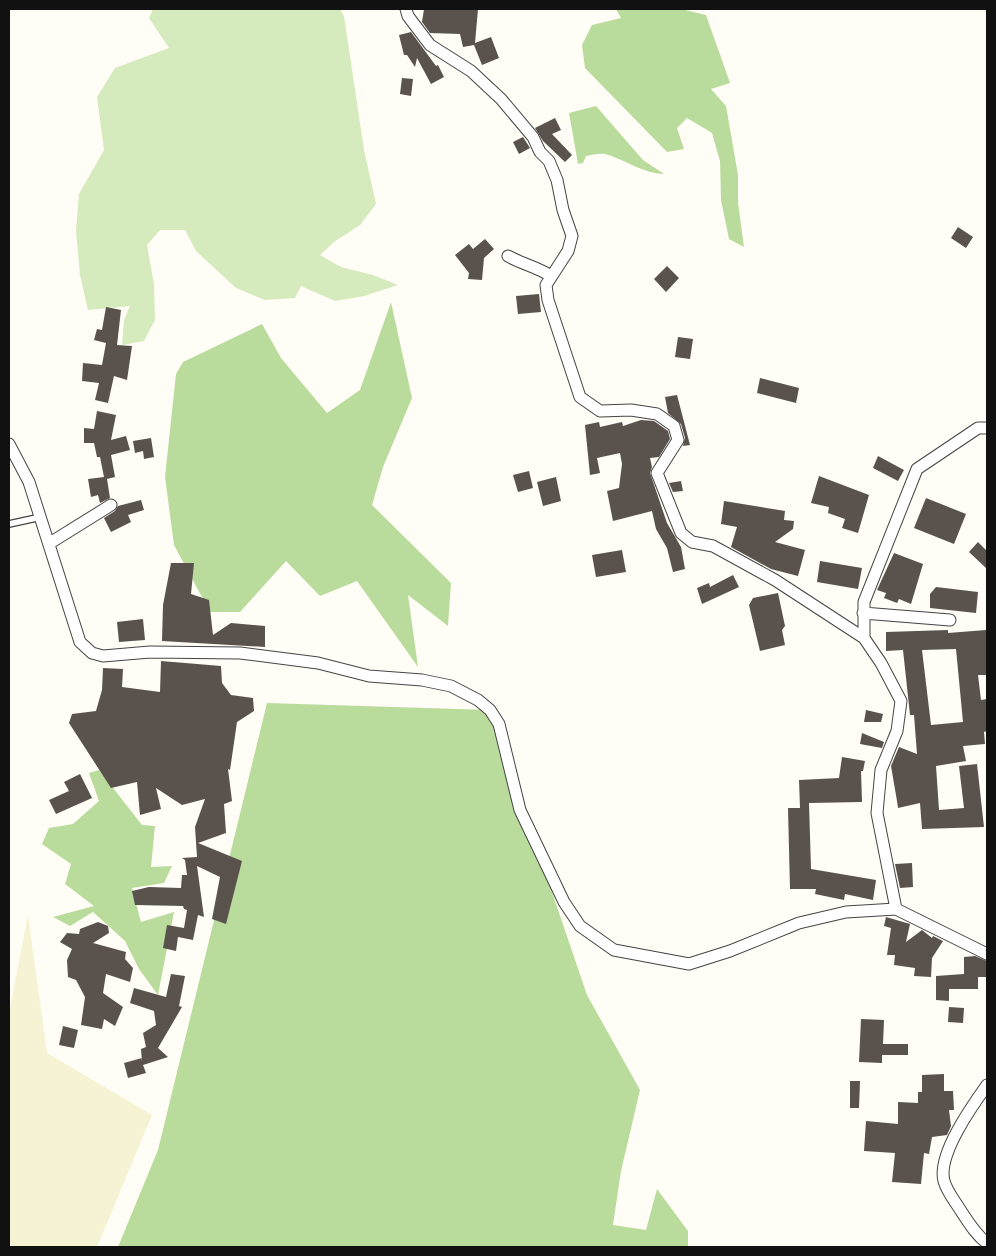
<svg xmlns="http://www.w3.org/2000/svg" width="996" height="1256" viewBox="0 0 996 1256" font-family="'Roboto Serif',serif">
<style>
.farmland{fill:#f6f3d4}
.green{fill:#d5ebbd}
.forest{fill:#b9dc9c}
.building{fill:#5a524d;fill-rule:evenodd}
.lines{fill:none;stroke-linecap:round;stroke-linejoin:round}
.lane-casing{stroke:#444;stroke-width:8}
.street-casing{stroke:#444;stroke-width:13}
.lane{stroke:#fff;stroke-width:5.5}
.street{stroke:#fff;stroke-width:11}
</style>
<rect width="100%" height="100%" fill="#fffdf5"/>
<!-- farmland -->
<path class="farmland" d="M 28,915 L 47,1053 L 152,1115 L 97,1247 L 9,1247 L 9,1013 Z"/>
<!-- green -->
<path class="green" d="M 153,9 L 340,9 L 344,16 L 364,150 L 376,204 L 360,225 L 334,242 L 320,255 L 341,267 L 373,275 L 398,285 L 364,296 L 335,301 L 301,286 L 295,298 L 265,300 L 236,288 L 196,251 L 185,230 L 160,230 L 147,245 L 154,284 L 155,320 L 144,341 L 122,345 L 124,320 L 130,306 L 88,310 L 80,275 L 76,231 L 79,194 L 104,150 L 97,97 L 115,68 L 169,48 L 149,18 Z"/>
<!-- forest -->
<path class="forest" d="M 616,9 L 681,9 L 706,15 L 730,83 L 711,89 L 726,106 L 738,175 L 738,203 L 744,247 L 729,239 L 721,200 L 720,161 L 712,133 L 687,118 L 677,128 L 684,149 L 667,152 L 585,68 L 582,45 L 592,25 L 621,18 Z
M 596,106 L 643,160 L 664,174 C 644,174 624,159 605,154 C 600,153 592,155 586,156 L 583,163 L 578,164 L 569,113 Z
M 391,302 L 412,398 L 383,467 L 372,505 L 451,583 L 448,626 L 408,595 L 418,667 L 357,581 L 320,596 L 286,561 L 240,612 L 210,612 L 174,545 L 165,477 L 176,374 L 183,362 L 262,324 L 281,358 L 327,413 L 360,390 Z
M 267,703 L 490,710 L 587,995 L 640,1090 L 621,1171 L 613,1225 L 646,1230 L 657,1189 L 688,1231 L 688,1247 L 118,1247 L 158,1150 Z
M 99,770 L 142,825 L 155,826 L 151,867 L 172,866 L 164,883 L 132,888 L 141,922 L 174,912 L 158,995 L 139,969 L 125,941 L 93,912 L 70,926 L 53,917 L 94,906 L 65,884 L 71,864 L 42,844 L 49,828 L 73,824 L 99,801 L 89,773 Z"/>
<!-- building -->
<path class="building" d="M 424,9 L 478,9 L 475,43 L 491,37 L 499,58 L 482,65 L 474,45 L 463,47 L 460,34 L 430,33 L 422,22 Z
M 411,32 L 436,66 L 438,65 L 444,77 L 431,84 L 417,58 L 415,67 L 407,55 L 404,55 L 399,35 Z
M 402,78 L 413,79 L 411,96 L 400,94 Z
M 555,118 L 561,130 L 552,134 L 572,155 L 565,162 L 543,141 L 535,128 Z
M 523,137 L 530,148 L 519,154 L 513,142 Z
M 958,227 L 973,237 L 966,248 L 951,238 Z
M 485,239 L 494,249 L 484,258 L 482,280 L 468,279 L 469,273 L 455,255 L 469,244 L 473,249 Z
M 667,266 L 679,278 L 666,292 L 654,279 Z
M 539,294 L 541,312 L 518,314 L 516,296 Z
M 106,307 L 121,310 L 117,345 L 132,346 L 127,380 L 114,376 L 108,403 L 95,400 L 99,383 L 82,381 L 83,363 L 102,365 L 106,343 L 94,340 L 97,329 L 102,330 Z
M 678,337 L 693,339 L 690,359 L 675,357 Z
M 760,378 L 799,388 L 796,403 L 757,393 Z
M 677,395 L 690,445 L 683,446 L 685,438 L 681,424 L 668,413 L 665,397 Z
M 97,411 L 116,415 L 111,440 L 126,436 L 130,450 L 111,455 L 115,477 L 107,479 L 110,498 L 100,503 L 98,495 L 91,497 L 88,479 L 104,477 L 100,457 L 97,457 L 94,443 L 84,443 L 84,428 L 94,429 Z
M 641,420 L 654,421 L 668,431 L 670,439 L 659,457 L 650,458 L 652,467 L 650,473 L 667,523 L 681,547 L 685,569 L 673,572 L 667,548 L 656,529 L 652,511 L 613,521 L 607,491 L 619,488 L 622,464 L 620,453 L 597,458 L 600,473 L 590,475 L 585,425 L 599,422 L 600,427 L 622,422 L 623,426 Z
M 151,438 L 154,457 L 144,459 L 143,451 L 135,453 L 133,441 Z
M 878,456 L 904,470 L 898,481 L 873,468 Z
M 529,471 L 533,488 L 518,492 L 513,475 Z
M 819,476 L 869,495 L 858,533 L 842,528 L 845,519 L 828,513 L 829,507 L 811,503 Z
M 556,477 L 561,501 L 543,506 L 537,482 Z
M 681,481 L 683,491 L 673,492 L 669,483 Z
M 926,498 L 966,514 L 954,544 L 914,528 Z
M 141,500 L 144,510 L 128,515 L 131,522 L 111,532 L 104,518 L 115,511 L 118,506 Z
M 724,501 L 785,511 L 784,520 L 794,521 L 793,529 L 775,542 L 805,550 L 798,576 L 771,569 L 731,547 L 737,527 L 721,524 Z
M 978,542 L 987,551 L 987,569 L 969,552 Z
M 622,550 L 626,572 L 596,577 L 592,555 Z
M 894,553 L 923,564 L 911,604 L 899,599 L 897,603 L 884,598 L 886,593 L 877,590 Z
M 820,561 L 862,568 L 858,589 L 817,582 Z
M 171,563 L 194,563 L 191,594 L 209,600 L 213,635 L 231,623 L 265,626 L 265,647 L 162,641 L 163,605 Z
M 733,575 L 739,587 L 702,604 L 697,588 L 709,583 L 710,587 Z
M 936,587 L 978,592 L 976,613 L 930,608 L 930,594 Z
M 778,593 L 785,626 L 782,630 L 785,645 L 760,651 L 749,605 L 753,598 Z
M 143,619 L 145,640 L 119,642 L 117,622 Z
M 948,630 L 948,633 L 986,630 L 987,675 L 978,675 L 981,700 L 987,699 L 987,731 L 984,732 L 985,744 L 963,746 L 966,761 L 936,766 L 939,810 L 964,808 L 959,766 L 977,764 L 984,827 L 922,829 L 920,803 L 898,808 L 897,801 L 891,766 L 899,747 L 917,754 L 914,715 L 910,715 L 903,650 L 886,651 L 886,632 ZM 956,649 L 963,722 L 931,725 L 922,650 Z
M 161,661 L 221,666 L 222,683 L 231,695 L 253,698 L 254,711 L 237,722 L 230,770 L 228,769 L 232,801 L 224,804 L 226,833 L 198,843 L 242,861 L 226,924 L 212,919 L 220,877 L 197,866 L 204,917 L 198,915 L 193,940 L 178,937 L 176,951 L 163,948 L 167,925 L 184,928 L 187,910 L 184,909 L 183,906 L 135,905 L 132,891 L 149,887 L 181,888 L 182,875 L 187,875 L 185,860 L 182,858 L 197,857 L 195,827 L 205,799 L 182,805 L 156,788 L 161,809 L 140,815 L 137,782 L 111,788 L 69,723 L 72,714 L 96,711 L 102,690 L 103,668 L 123,669 L 122,687 L 160,692 Z
M 866,710 L 883,714 L 881,722 L 864,722 Z
M 862,733 L 884,742 L 882,748 L 860,744 Z
M 842,757 L 865,761 L 863,771 L 861,771 L 862,802 L 809,803 L 811,869 L 876,880 L 873,900 L 845,894 L 844,900 L 815,894 L 816,889 L 790,889 L 788,808 L 800,808 L 799,780 L 839,778 Z
M 80,774 L 92,798 L 56,814 L 49,800 L 69,791 L 64,782 Z
M 912,863 L 913,887 L 900,888 L 895,864 Z
M 886,917 L 910,924 L 906,942 L 922,930 L 932,938 L 933,936 L 943,941 L 932,958 L 931,977 L 914,976 L 915,968 L 894,965 L 895,955 L 887,955 L 891,928 L 884,926 Z
M 98,922 L 108,926 L 109,933 L 93,943 L 126,952 L 125,959 L 133,968 L 130,982 L 106,974 L 103,993 L 123,1007 L 115,1026 L 104,1019 L 102,1029 L 81,1025 L 85,997 L 76,980 L 68,977 L 67,960 L 72,949 L 60,942 L 67,933 L 79,934 L 80,929 Z
M 975,956 L 987,961 L 987,977 L 978,977 L 978,989 L 949,989 L 949,1001 L 936,1000 L 936,976 L 964,974 L 964,957 Z
M 171,974 L 185,976 L 179,1006 L 182,1007 L 158,1048 L 168,1057 L 143,1065 L 146,1073 L 128,1078 L 124,1063 L 142,1058 L 142,1062 L 141,1049 L 146,1047 L 143,1033 L 156,1025 L 154,1011 L 130,1003 L 134,988 L 166,997 Z
M 949,1007 L 964,1008 L 963,1023 L 948,1022 Z
M 861,1019 L 884,1020 L 883,1044 L 908,1044 L 908,1055 L 882,1055 L 882,1063 L 859,1062 Z
M 63,1026 L 78,1030 L 74,1048 L 59,1045 Z
M 944,1074 L 944,1091 L 953,1091 L 954,1110 L 949,1110 L 951,1126 L 947,1135 L 932,1137 L 929,1154 L 924,1153 L 921,1184 L 892,1182 L 895,1153 L 864,1151 L 866,1121 L 898,1124 L 898,1102 L 918,1103 L 918,1092 L 922,1092 L 922,1075 Z
M 850,1081 L 860,1081 L 859,1108 L 850,1108 Z"/>
<g class="lines">
<defs>
<path id="lane" d="M 9,524 L 41,517"/>
<path id="street" d="M 406,9 L 408,16 L 430,45 L 471,71 L 501,99 L 533,137 L 540,152 L 549,161 L 557,180 L 563,210 L 572,236 L 568,251 L 546,285 L 548,300 L 580,397 L 600,411 L 631,410 L 657,414 L 674,426 L 678,440 L 657,473 L 681,533 L 692,542 L 713,546 L 775,580 L 864,638 L 881,663 L 901,701 L 897,731 L 881,770 L 877,813 L 896,909
M 508,256 C 522,264 537,267 551,276
M 9,444 L 29,482 L 80,642 L 92,653 L 103,656 L 150,652 L 240,653 L 318,663 L 369,676 L 422,680 L 451,686 L 478,700 L 490,710 L 499,724 L 520,810 L 564,902 L 580,926 L 614,950 L 689,964 L 730,951 L 799,923 L 846,912 L 896,909 L 987,954
M 50,543 L 111,505
M 863,613 L 950,620
M 864,638 L 864,602 L 917,469 L 978,428 L 987,428
M 987,1085 C 972,1106 937,1155 944,1181 C 947,1192 955,1201 961,1211 C 969,1223 976,1235 987,1243"/>
</defs>
<!-- lane casing -->
<use href="#lane" class="lane-casing"/>
<!-- street casing -->
<use href="#street" class="street-casing"/>
<!-- lane -->
<use href="#lane" class="lane"/>
<!-- street -->
<use href="#street" class="street"/>
</g>
<!-- border -->
<rect width="996" height="1256" fill="none" stroke="#111111" stroke-width="20"/>
</svg>
